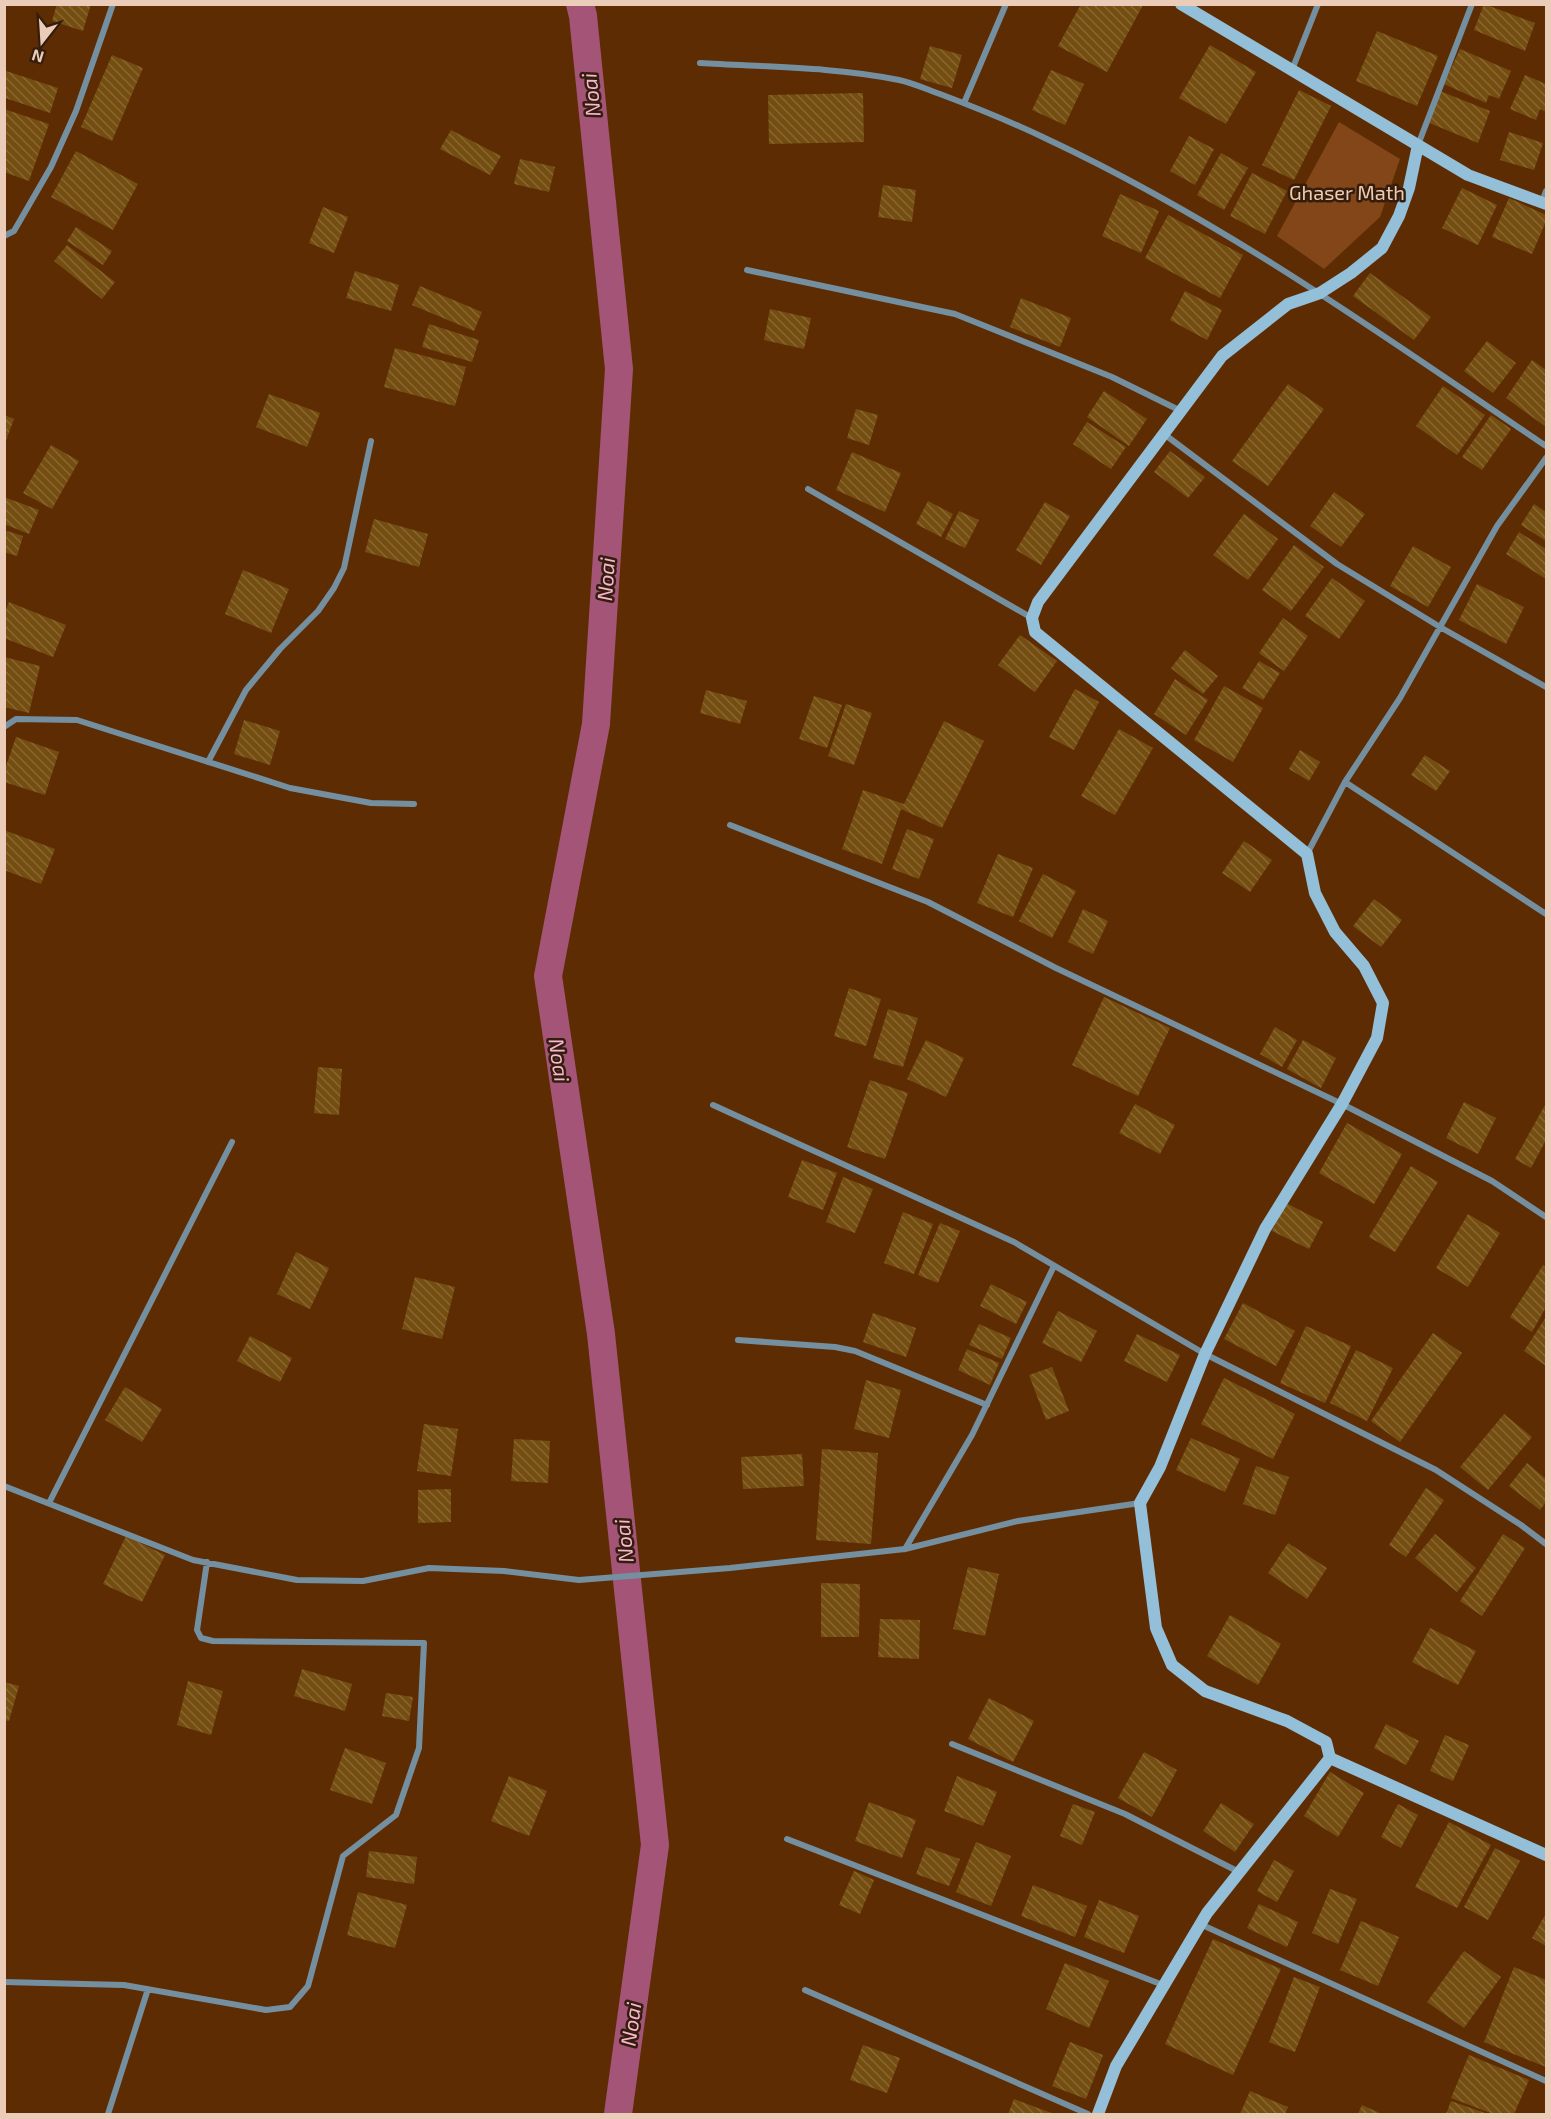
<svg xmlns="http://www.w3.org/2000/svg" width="1551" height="2119" viewBox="0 0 1551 2119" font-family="'Exo 2',sans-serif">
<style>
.green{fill:#824618}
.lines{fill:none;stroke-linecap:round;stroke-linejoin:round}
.canal{stroke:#a35477;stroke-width:28}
.building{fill:url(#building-back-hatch)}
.street{stroke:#7490a0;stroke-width:6}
.secondary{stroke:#93bfd8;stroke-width:12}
.labels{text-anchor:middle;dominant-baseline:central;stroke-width:5;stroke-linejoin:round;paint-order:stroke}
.park-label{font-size:20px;fill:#f2cab1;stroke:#331d0d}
.water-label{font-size:21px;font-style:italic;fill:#f9b6d0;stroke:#331d0d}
</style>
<defs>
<pattern id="building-back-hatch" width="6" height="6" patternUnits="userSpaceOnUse" patternTransform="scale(1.5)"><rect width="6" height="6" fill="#744e11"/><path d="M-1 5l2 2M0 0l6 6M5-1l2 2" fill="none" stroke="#886632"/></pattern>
</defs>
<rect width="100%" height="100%" fill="#5e2c02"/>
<!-- green -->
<path class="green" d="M 1339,122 L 1400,159 L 1380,217 L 1324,269 L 1277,236 Z"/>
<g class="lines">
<!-- canal -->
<path class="canal" d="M 580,4 L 583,16 L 619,369 L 596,724 L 548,976 L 601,1334 L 655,1845 L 618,2114"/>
</g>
<!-- building -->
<path class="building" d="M 57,4 L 91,4 L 83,31 L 52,21 Z
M 1081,4 L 1143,5 L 1107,72 L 1058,46 Z
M 1484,4 L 1535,23 L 1525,51 L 1474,30 Z
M 1377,31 L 1438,56 L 1417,106 L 1356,81 Z
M 1210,45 L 1256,72 L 1226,124 L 1179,98 Z
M 930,46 L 962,55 L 952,88 L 920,79 Z
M 1460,49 L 1511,71 L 1499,99 L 1489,95 L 1486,103 L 1444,84 Z
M 112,55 L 143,68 L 112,141 L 81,127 Z
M 1051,70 L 1084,84 L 1065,125 L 1032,110 Z
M 6,71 L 58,88 L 50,113 L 5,98 L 5,77 Z
M 1525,75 L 1546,84 L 1546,112 L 1540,109 L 1536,120 L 1510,109 Z
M 1299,90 L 1331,106 L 1294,180 L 1262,165 Z
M 1440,91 L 1490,111 L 1478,143 L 1427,122 Z
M 863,93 L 864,142 L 769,144 L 768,95 Z
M 4,109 L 49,124 L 29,181 L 4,172 Z
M 451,130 L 501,156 L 490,175 L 440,149 Z
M 1509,132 L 1543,143 L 1534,170 L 1500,160 Z
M 1189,136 L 1214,149 L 1195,185 L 1170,171 Z
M 76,151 L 138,184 L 113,230 L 51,197 Z
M 1221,153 L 1248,168 L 1224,210 L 1197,195 Z
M 520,159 L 555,167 L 549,192 L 514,184 Z
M 1252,173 L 1287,191 L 1265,234 L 1230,216 Z
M 883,185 L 916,190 L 912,222 L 878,217 Z
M 1462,188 L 1497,205 L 1478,245 L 1442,228 Z
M 1120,194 L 1159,211 L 1141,253 L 1102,236 Z
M 1509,198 L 1546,215 L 1546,221 L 1532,254 L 1492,237 Z
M 323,207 L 348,217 L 334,253 L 309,243 Z
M 1168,215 L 1243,255 L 1220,298 L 1145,258 Z
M 76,227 L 112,251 L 103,265 L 67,241 Z
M 67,245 L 115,282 L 102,299 L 54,261 Z
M 355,271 L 399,285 L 391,311 L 346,298 Z
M 1370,273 L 1431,317 L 1414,340 L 1353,296 Z
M 420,286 L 482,312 L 474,331 L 412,305 Z
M 1185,291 L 1222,310 L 1207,340 L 1170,320 Z
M 1021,298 L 1071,318 L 1060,347 L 1010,327 Z
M 770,309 L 811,318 L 804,349 L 764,340 Z
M 429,324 L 479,340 L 472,362 L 422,347 Z
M 1487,341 L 1516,363 L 1493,393 L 1464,371 Z
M 395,348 L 466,367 L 455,406 L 384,387 Z
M 1532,360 L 1546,370 L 1546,427 L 1506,398 Z
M 1288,384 L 1324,409 L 1268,486 L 1232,461 Z
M 1443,386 L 1485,415 L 1457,455 L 1416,426 Z
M 1104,391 L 1147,419 L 1129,446 L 1087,417 Z
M 269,394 L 320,413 L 307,447 L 256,427 Z
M 856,409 L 878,415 L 869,445 L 847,438 Z
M 4,415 L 14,419 L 5,443 L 4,443 Z
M 1491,415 L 1511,429 L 1482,470 L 1462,457 Z
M 1087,422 L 1126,447 L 1111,469 L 1073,444 Z
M 51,445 L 79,461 L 52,509 L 23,493 Z
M 1170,451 L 1205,477 L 1188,498 L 1154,472 Z
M 852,452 L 901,473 L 885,512 L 836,490 Z
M 1334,492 L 1365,514 L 1341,547 L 1310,526 Z
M 4,497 L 39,510 L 29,534 L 4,524 Z
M 928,501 L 953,514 L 941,537 L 916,524 Z
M 1045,502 L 1070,516 L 1041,565 L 1016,550 Z
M 1534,504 L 1546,512 L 1546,541 L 1521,525 Z
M 959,511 L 979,520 L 965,548 L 945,539 Z
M 1244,514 L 1278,539 L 1248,580 L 1213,555 Z
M 374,519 L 428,534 L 419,567 L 365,552 Z
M 4,530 L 23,536 L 17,556 L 4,552 Z
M 1519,532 L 1546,549 L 1546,579 L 1506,554 Z
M 1294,545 L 1324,567 L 1291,611 L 1262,590 Z
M 1413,546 L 1451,567 L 1428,607 L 1390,586 Z
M 243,570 L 289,589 L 271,633 L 225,614 Z
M 1332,578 L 1365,601 L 1339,639 L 1305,616 Z
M 1477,584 L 1524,607 L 1506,644 L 1459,620 Z
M 9,602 L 66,625 L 53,657 L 4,638 L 4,615 Z
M 1283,618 L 1308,636 L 1284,671 L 1259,653 Z
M 1020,635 L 1057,661 L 1035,692 L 998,665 Z
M 1185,650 L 1218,676 L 1203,694 L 1171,668 Z
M 4,657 L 40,666 L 29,713 L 4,707 Z
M 1259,661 L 1280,673 L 1263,700 L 1242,688 Z
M 1175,679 L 1208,700 L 1186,735 L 1154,714 Z
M 1224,686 L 1263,708 L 1233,762 L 1194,740 Z
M 1075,689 L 1099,702 L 1074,750 L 1049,737 Z
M 706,690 L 747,701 L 740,724 L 700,713 Z
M 814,696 L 842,705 L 827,748 L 799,739 Z
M 846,704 L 872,713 L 854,765 L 828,756 Z
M 244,720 L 280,731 L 270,765 L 234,754 Z
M 944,721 L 984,741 L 942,828 L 901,809 L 882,864 L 842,849 L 863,790 L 904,804 Z
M 1119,729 L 1153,748 L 1115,815 L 1081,796 Z
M 16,737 L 59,752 L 45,795 L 4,782 L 4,772 Z
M 1300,750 L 1320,762 L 1309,781 L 1289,769 Z
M 1425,755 L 1450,771 L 1436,791 L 1411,775 Z
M 907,829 L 934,839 L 919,879 L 892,869 Z
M 4,830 L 55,849 L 41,884 L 4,870 Z
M 1244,841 L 1272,860 L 1250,892 L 1222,873 Z
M 998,854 L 1033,868 L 1013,917 L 977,903 Z
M 1043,874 L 1076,891 L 1052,938 L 1019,921 Z
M 1374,899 L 1402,920 L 1381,947 L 1353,926 Z
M 1083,909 L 1108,921 L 1093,954 L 1068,942 Z
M 849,988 L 881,999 L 866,1046 L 834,1036 Z
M 1104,997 L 1170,1028 L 1138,1096 L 1072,1065 Z
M 888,1009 L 918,1018 L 903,1067 L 873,1058 Z
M 1275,1027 L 1297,1040 L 1282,1067 L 1260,1054 Z
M 926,1040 L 964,1058 L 946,1097 L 907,1079 Z
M 1303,1040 L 1336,1058 L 1321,1088 L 1287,1069 Z
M 318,1067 L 342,1069 L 339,1115 L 314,1113 Z
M 870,1080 L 908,1093 L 885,1159 L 847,1147 Z
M 1464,1102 L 1496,1118 L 1478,1154 L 1446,1138 Z
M 1546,1103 L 1546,1140 L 1531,1168 L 1515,1159 Z
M 1135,1104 L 1175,1125 L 1160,1154 L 1119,1133 Z
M 1347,1123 L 1402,1154 L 1374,1204 L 1319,1173 Z
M 802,1160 L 837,1173 L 823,1210 L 788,1197 Z
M 1411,1166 L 1438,1182 L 1395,1252 L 1369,1237 Z
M 843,1177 L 873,1189 L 855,1233 L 826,1222 Z
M 1286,1203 L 1323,1222 L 1309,1249 L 1272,1231 Z
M 903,1212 L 933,1224 L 914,1274 L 884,1263 Z
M 1468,1214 L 1500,1233 L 1468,1287 L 1436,1268 Z
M 940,1223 L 960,1231 L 938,1283 L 918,1275 Z
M 296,1252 L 329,1268 L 310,1309 L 277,1294 Z
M 1543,1265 L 1546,1267 L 1546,1307 L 1532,1332 L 1510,1317 Z
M 415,1277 L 455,1287 L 442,1339 L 402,1329 Z
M 991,1284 L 1027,1302 L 1016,1324 L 980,1306 Z
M 1243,1303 L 1295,1331 L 1276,1366 L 1224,1339 Z
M 1058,1311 L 1097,1331 L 1081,1362 L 1042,1343 Z
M 873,1313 L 916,1328 L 906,1357 L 863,1342 Z
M 1546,1317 L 1546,1366 L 1524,1351 Z
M 979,1324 L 1011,1338 L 1002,1359 L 969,1345 Z
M 1306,1326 L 1351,1346 L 1325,1403 L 1280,1383 Z
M 1433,1333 L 1462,1353 L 1400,1442 L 1371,1421 Z
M 1137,1334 L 1180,1355 L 1167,1382 L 1124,1361 Z
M 250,1336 L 292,1358 L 280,1382 L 237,1361 Z
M 967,1349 L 999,1363 L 990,1385 L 958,1370 Z
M 1356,1350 L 1393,1368 L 1367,1421 L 1330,1403 Z
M 1052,1367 L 1069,1411 L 1046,1420 L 1029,1375 Z
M 1224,1378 L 1295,1414 L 1273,1459 L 1201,1424 Z
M 866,1380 L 901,1390 L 889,1438 L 854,1429 Z
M 125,1387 L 162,1409 L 142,1442 L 105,1420 Z
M 1504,1414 L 1532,1437 L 1488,1490 L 1460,1467 Z
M 424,1424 L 458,1429 L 451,1476 L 417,1471 Z
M 1191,1438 L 1240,1459 L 1225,1492 L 1176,1470 Z
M 514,1439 L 550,1441 L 548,1483 L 511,1481 Z
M 822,1449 L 878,1453 L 871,1544 L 816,1540 Z
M 802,1454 L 804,1486 L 743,1489 L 741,1457 Z
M 1527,1463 L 1546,1479 L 1546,1502 L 1540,1510 L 1509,1486 Z
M 1256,1466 L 1289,1477 L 1275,1515 L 1243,1504 Z
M 1426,1488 L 1444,1500 L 1406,1557 L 1389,1545 Z
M 451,1489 L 451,1522 L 418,1523 L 418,1490 Z
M 1435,1534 L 1476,1568 L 1457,1592 L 1415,1558 Z
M 1503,1534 L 1525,1548 L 1482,1616 L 1460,1601 Z
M 126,1536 L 165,1555 L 142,1602 L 103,1584 Z
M 1288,1543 L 1327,1568 L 1307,1599 L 1268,1573 Z
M 968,1567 L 999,1574 L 985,1636 L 953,1629 Z
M 821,1583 L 860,1584 L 859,1637 L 821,1637 Z
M 1230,1615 L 1281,1644 L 1258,1685 L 1207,1656 Z
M 880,1619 L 920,1620 L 919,1659 L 878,1657 Z
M 1430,1628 L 1476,1651 L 1458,1685 L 1412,1662 Z
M 302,1669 L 352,1684 L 345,1711 L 294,1696 Z
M 188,1681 L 223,1691 L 211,1735 L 177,1725 Z
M 4,1682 L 19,1686 L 9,1721 L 4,1720 Z
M 386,1693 L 413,1697 L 409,1721 L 382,1716 Z
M 989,1698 L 1034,1721 L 1013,1762 L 968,1739 Z
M 1386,1724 L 1419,1741 L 1406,1765 L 1374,1748 Z
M 1445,1735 L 1469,1745 L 1453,1781 L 1430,1771 Z
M 345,1748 L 386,1763 L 372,1804 L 330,1790 Z
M 1144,1752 L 1177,1770 L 1152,1817 L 1118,1798 Z
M 1330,1772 L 1364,1793 L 1338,1837 L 1304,1816 Z
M 509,1776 L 547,1791 L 529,1836 L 491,1821 Z
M 957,1776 L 997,1792 L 983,1826 L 944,1811 Z
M 869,1802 L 916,1820 L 902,1858 L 855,1841 Z
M 1221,1803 L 1254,1824 L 1235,1852 L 1203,1831 Z
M 1073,1804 L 1095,1812 L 1082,1845 L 1060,1836 Z
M 1398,1804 L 1418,1815 L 1401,1848 L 1381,1837 Z
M 1449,1822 L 1491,1845 L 1457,1908 L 1415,1887 Z
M 976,1842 L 1011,1856 L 991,1906 L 956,1892 Z
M 926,1847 L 960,1859 L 949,1886 L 916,1874 Z
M 1495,1848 L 1520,1861 L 1488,1920 L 1464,1907 Z
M 369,1851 L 417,1857 L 414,1884 L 366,1877 Z
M 1274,1860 L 1294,1871 L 1277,1902 L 1257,1891 Z
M 854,1871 L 874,1880 L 860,1914 L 839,1905 Z
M 1033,1885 L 1087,1906 L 1075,1937 L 1021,1916 Z
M 1330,1889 L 1357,1899 L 1338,1944 L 1312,1933 Z
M 358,1892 L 407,1905 L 395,1948 L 347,1935 Z
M 1099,1900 L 1139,1916 L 1124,1953 L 1084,1937 Z
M 1259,1904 L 1298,1922 L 1287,1947 L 1247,1928 Z
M 1546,1913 L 1546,1946 L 1532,1938 Z
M 1361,1921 L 1399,1937 L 1378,1986 L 1340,1970 Z
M 1213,1939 L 1281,1969 L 1233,2075 L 1165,2044 Z
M 1464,1951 L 1501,1977 L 1464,2028 L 1427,2002 Z
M 1065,1963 L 1109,1981 L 1089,2028 L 1046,2009 Z
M 1514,1967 L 1546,1980 L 1546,2067 L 1484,2042 Z
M 1294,1977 L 1320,1987 L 1295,2052 L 1269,2042 Z
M 1070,2042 L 1103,2055 L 1086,2099 L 1052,2086 Z
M 863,2045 L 900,2058 L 887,2093 L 850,2080 Z
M 1469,2055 L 1529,2080 L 1514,2114 L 1493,2114 L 1451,2098 Z
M 1250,2091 L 1288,2107 L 1285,2114 L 1240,2114 Z
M 1014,2099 L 1054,2114 L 1008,2114 Z
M 1451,2101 L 1488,2114 L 1446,2114 Z
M 1362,2105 L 1382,2114 L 1358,2114 Z"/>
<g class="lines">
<!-- street -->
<path class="street" d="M 700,63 C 764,67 837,67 899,80 C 913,83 926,89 940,94 C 977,108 1014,123 1049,140 C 1226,223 1385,337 1546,446
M 1292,70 L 1318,4
M 964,103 L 1006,4
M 1418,145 L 1472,4
M 1542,202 L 1546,191
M 4,236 L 14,231 L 51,167 L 76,111 L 113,4
M 747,270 L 955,314 L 1112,377 L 1181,411
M 1164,434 L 1337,564 L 1440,627 L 1546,687
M 808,489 L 1032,618
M 4,727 L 16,719 L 77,720 L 290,788 L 371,803 L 414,804
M 208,762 L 246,690 L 280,649 L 318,611 L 334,588 L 344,568 L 371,441
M 1345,782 L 1546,914
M 730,825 L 928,902 L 1056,968 L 1342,1104 L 1492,1181 L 1546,1217
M 1307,854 L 1345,782 L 1400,698 L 1497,526 L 1546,458
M 713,1105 L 1014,1242 L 1205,1354 L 1436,1470 L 1521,1525 L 1546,1544
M 738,1340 L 835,1347 L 855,1351 L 987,1405
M 4,1486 L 193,1560 L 297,1580 L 363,1581 L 429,1568 L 504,1571 L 579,1580 L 730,1568 L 905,1549 L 1018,1521 L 1140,1503
M 49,1503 L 232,1142
M 905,1549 L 972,1435 L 1054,1266
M 952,1744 L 1125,1814 L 1239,1872
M 787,1839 L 1163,1985
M 1200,1924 L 1546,2081
M 4,1982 L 124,1985 L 266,2010 L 290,2007 L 308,1986 L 343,1856 L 396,1815 L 419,1748 L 424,1643 L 213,1641 L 201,1638 L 197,1630 L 207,1562
M 805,1990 L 1088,2114
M 108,2114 L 148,1989"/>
<!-- secondary -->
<path class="secondary" d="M 1181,4 L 1468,175 L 1546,204
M 1330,1758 L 1546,1855
M 1098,2114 L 1116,2066 L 1207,1913 L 1330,1758 L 1326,1742 L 1287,1721 L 1205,1691 L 1172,1665 L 1156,1628 L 1140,1503 L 1160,1467 L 1205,1354 L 1265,1229 L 1342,1104 L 1377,1038 L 1383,1003 L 1364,966 L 1335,932 L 1315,893 L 1307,854 L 1035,632 L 1032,618 L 1038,602 L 1222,356 L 1288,304 L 1320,293 L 1351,273 L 1382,248 L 1399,216 L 1409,188 L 1418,145"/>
</g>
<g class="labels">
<!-- park labels -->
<g class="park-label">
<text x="1347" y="192">Ghaser Math</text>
</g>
<!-- water labels -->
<g class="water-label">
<text transform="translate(590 95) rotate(-96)">Noai</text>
<text transform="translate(605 579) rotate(-86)">Noai</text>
<text transform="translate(560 1060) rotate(82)">Noai</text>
<text transform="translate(623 1541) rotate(-96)">Noai</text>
<text transform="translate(630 2024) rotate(-82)">Noai</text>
</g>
</g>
<!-- border -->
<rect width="1551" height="2119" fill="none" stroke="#ebccb9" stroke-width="12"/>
<!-- north arrow -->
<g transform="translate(42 42) rotate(197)" stroke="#331d0d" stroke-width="4.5" paint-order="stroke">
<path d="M0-4.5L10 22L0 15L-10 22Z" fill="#ebccb9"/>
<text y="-9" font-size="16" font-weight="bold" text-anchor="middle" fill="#ebccb9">N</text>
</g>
</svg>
